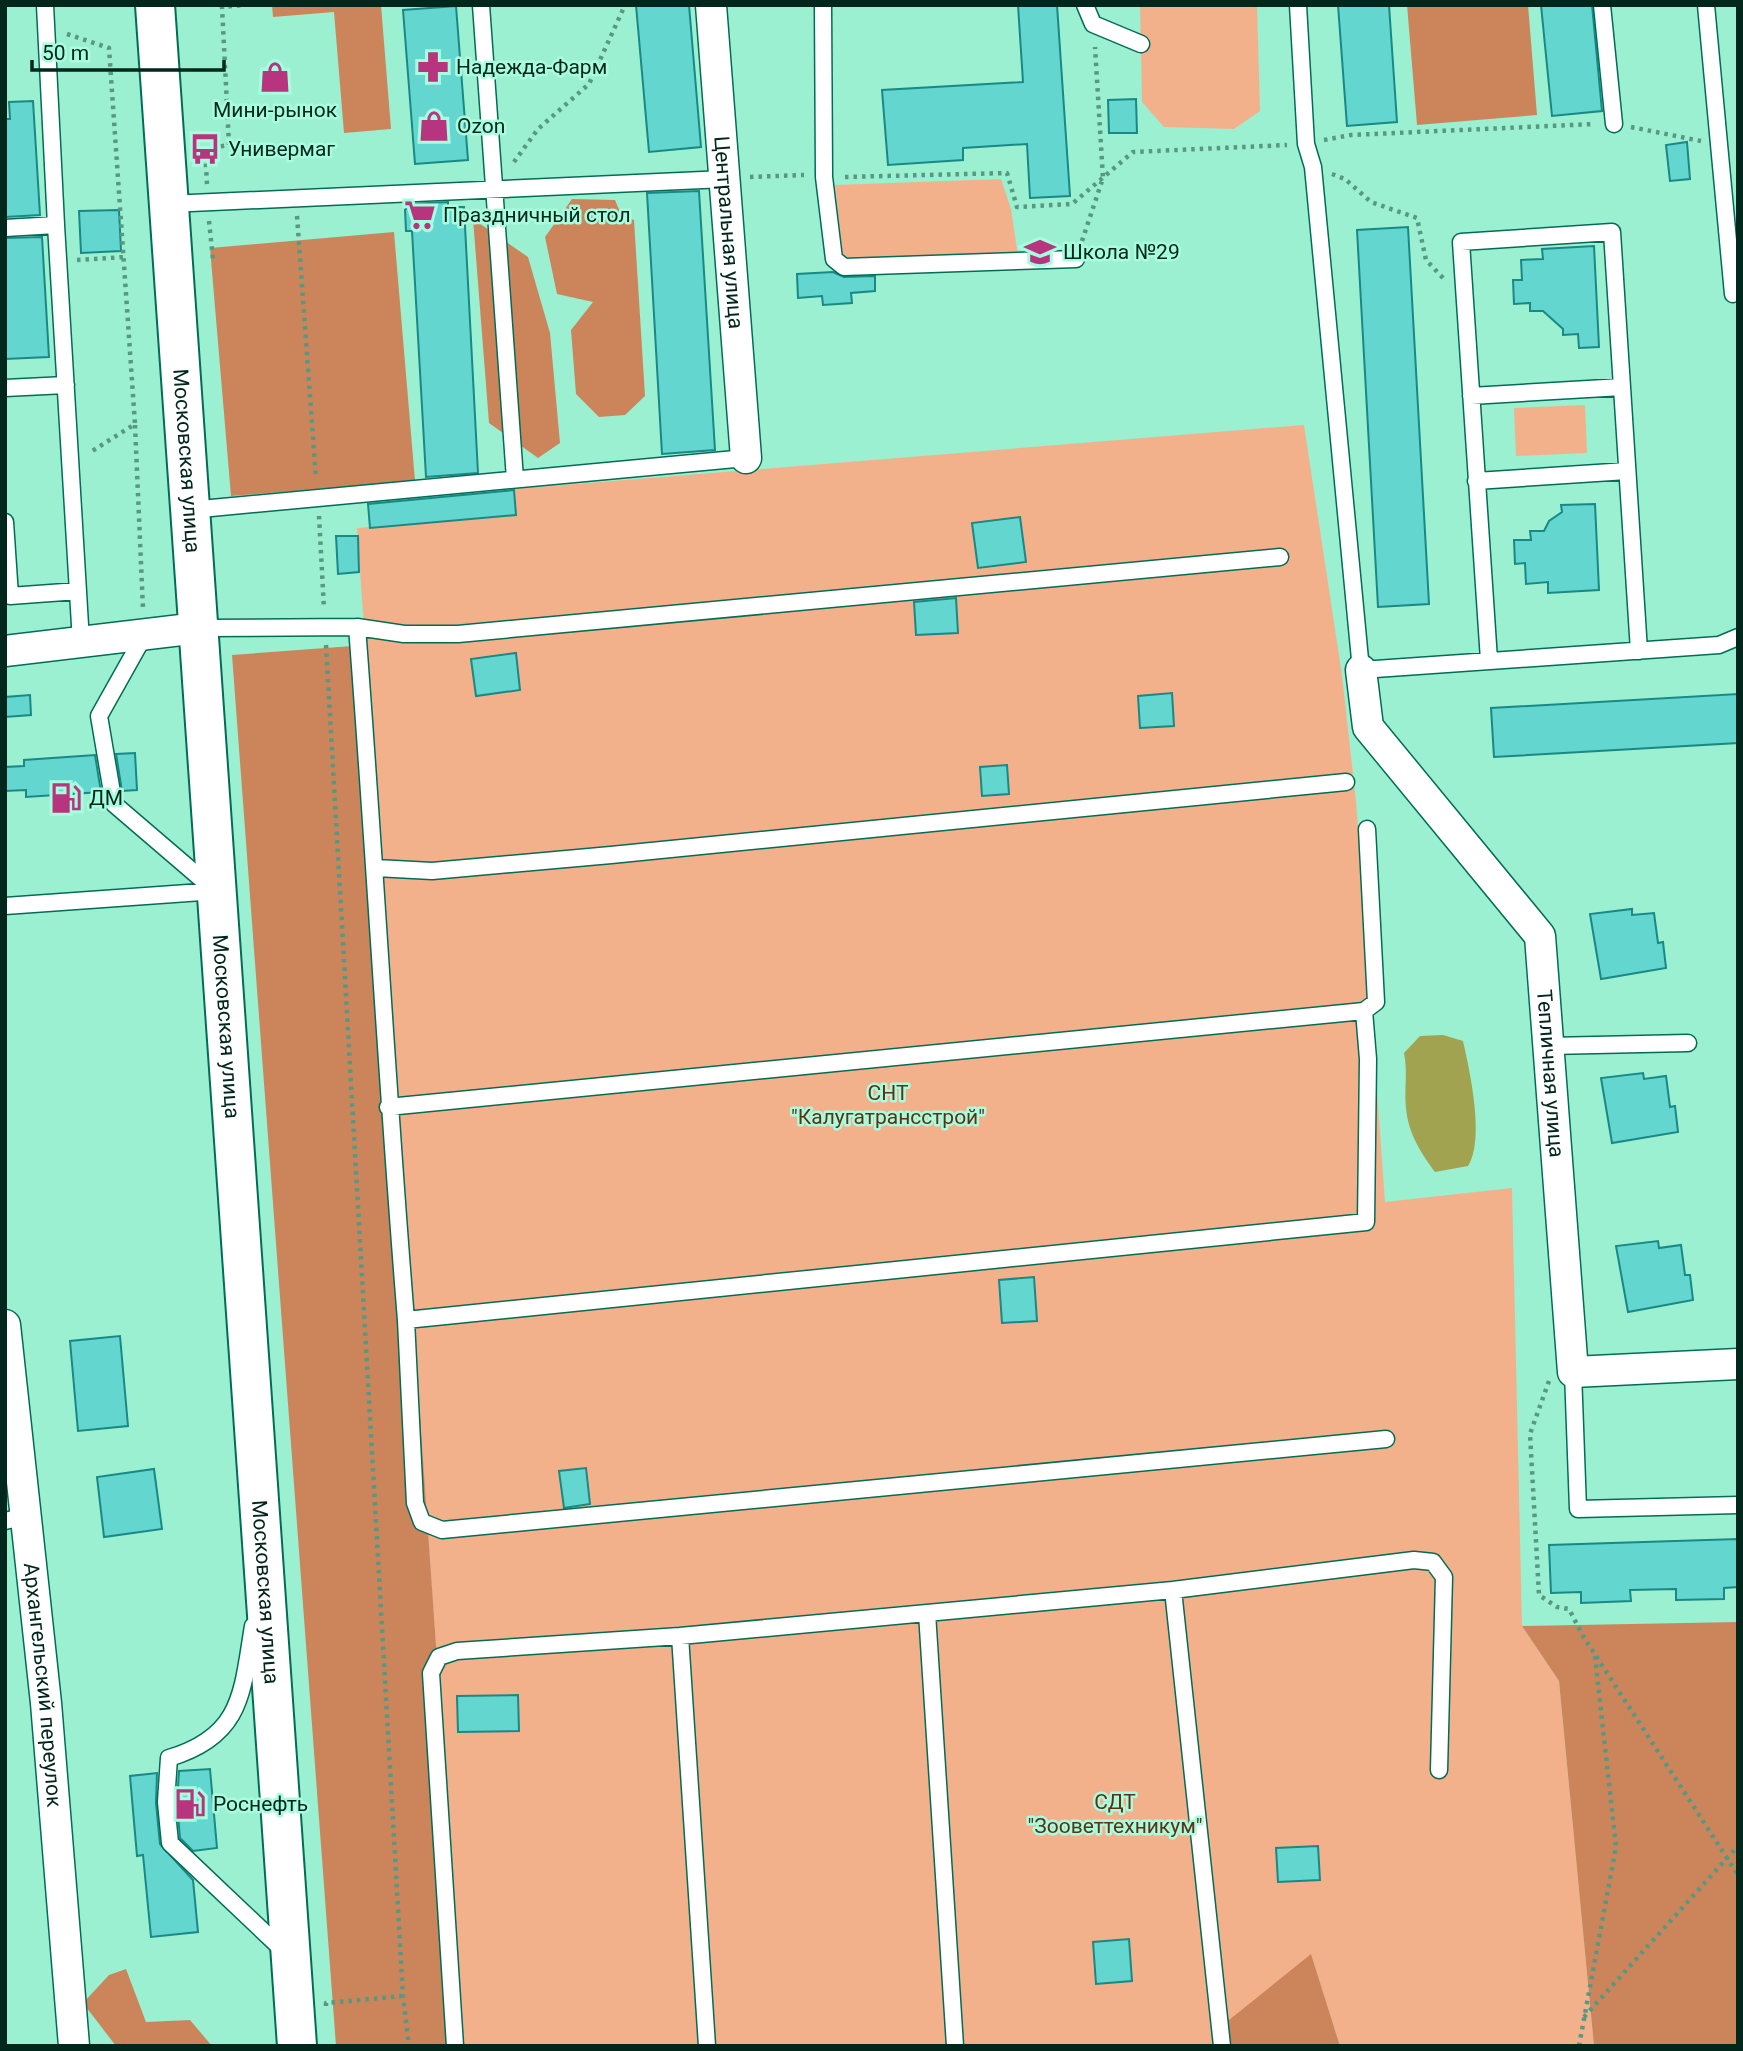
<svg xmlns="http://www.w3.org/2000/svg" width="1743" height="2051" viewBox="0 0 1743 2051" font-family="Roboto,sans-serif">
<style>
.green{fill:#f3b18b}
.forest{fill:#cc855b}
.water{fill:#a1a351}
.building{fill:#63d6d0;stroke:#1a8884;stroke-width:2}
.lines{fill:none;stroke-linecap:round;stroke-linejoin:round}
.service-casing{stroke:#036c54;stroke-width:19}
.minor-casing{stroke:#036c54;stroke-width:33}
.primary-casing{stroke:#036c54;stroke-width:42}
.path{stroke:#589883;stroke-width:4.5;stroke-dasharray:3.5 5;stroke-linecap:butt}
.service{stroke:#fff;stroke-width:16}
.minor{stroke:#fff;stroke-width:30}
.primary{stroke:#fff;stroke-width:38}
.labels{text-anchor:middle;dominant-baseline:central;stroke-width:5;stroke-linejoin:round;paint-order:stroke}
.poi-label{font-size:21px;fill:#01261c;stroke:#a8fddf;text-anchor:start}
.street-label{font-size:21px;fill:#01261c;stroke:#a8fddf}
.park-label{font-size:21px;fill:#5f3011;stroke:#a8fddf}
</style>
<rect width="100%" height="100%" fill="#9bf0d2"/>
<!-- green -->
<path class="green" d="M 1140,5 L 1257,5 L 1260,111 L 1234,129 L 1164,127 L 1142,102 Z
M 1001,179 L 1011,209 L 1018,256 L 848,262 L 842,253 L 835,185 Z
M 1585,405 L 1587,453 L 1516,456 L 1514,408 Z
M 1304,425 L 1342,675 L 1356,801 L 1385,1202 L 1512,1188 L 1522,1626 L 1559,1681 L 1594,2046 L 1340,2046 L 1311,1955 L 1221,2046 L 464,2046 L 357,528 L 516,515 L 514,489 Z"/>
<!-- forest -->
<path class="forest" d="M 272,5 L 381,5 L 391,129 L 344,133 L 334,12 L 273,17 Z
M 1407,5 L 1528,5 L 1537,115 L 1417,125 Z
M 572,199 L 615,200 L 622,217 L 634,220 L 645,396 L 625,415 L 599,417 L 576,394 L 571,330 L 593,302 L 557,294 L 545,237 Z
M 473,219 L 528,257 L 550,333 L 560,443 L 538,458 L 489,423 Z
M 394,232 L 415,481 L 231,496 L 210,248 Z
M 366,645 L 464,2046 L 336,2046 L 232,655 Z
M 1738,1622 L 1738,2046 L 1594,2046 L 1559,1681 L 1522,1626 Z
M 1311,1954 L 1340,2046 L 1221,2046 L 1224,2024 Z
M 126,1969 L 146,2022 L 190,2020 L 212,2046 L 116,2046 L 83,2003 L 109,1975 Z"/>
<!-- water -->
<path class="water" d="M 1443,1035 L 1463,1041 C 1470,1072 1485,1140 1468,1166 L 1435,1172 C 1421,1153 1408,1133 1406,1108 C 1404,1089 1408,1072 1404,1053 L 1420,1036 Z"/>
<!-- building -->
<path class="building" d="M 636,5 L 689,5 L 701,147 L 649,152 Z
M 1018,5 L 1057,5 L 1070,196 L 1030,198 L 1027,144 L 963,148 L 963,160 L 888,165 L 882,90 L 1023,82 Z
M 1338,5 L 1389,5 L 1397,122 L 1347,126 Z
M 1541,5 L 1592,5 L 1602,111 L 1552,116 Z
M 456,6 L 468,160 L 415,164 L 403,10 Z
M 1136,99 L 1137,133 L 1109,133 L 1108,100 Z
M 33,101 L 40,215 L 5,217 L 5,119 L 10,119 L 9,102 Z
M 1687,142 L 1690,179 L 1670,181 L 1666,145 Z
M 699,191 L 715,450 L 662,454 L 647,193 Z
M 448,202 L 448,207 L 464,207 L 478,473 L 426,477 L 412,231 L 406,231 L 405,210 L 411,204 Z
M 119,210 L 121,251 L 81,253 L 79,211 Z
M 1408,227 L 1429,604 L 1378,607 L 1357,230 Z
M 42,237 L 49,357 L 5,359 L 5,238 Z
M 1594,246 L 1599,347 L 1579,348 L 1578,334 L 1563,335 L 1563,329 L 1543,311 L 1530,311 L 1530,303 L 1514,304 L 1513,280 L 1522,280 L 1521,260 L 1543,259 L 1542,249 Z
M 833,272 L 844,277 L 875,276 L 875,291 L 851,293 L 852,303 L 823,305 L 822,296 L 798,298 L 797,274 Z
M 514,490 L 516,515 L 370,528 L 368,504 Z
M 1595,504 L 1599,590 L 1548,593 L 1548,582 L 1526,584 L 1525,563 L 1515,564 L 1514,540 L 1531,540 L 1530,531 L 1544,531 L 1549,521 L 1562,512 L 1561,505 Z
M 1020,517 L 1026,562 L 978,568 L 972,523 Z
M 336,536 L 358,536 L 359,572 L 338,574 Z
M 956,598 L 958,633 L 916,635 L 914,602 Z
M 516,653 L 520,690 L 476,696 L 471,659 Z
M 1172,693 L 1174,726 L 1140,728 L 1138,696 Z
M 1738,694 L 1738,743 L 1494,757 L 1491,708 Z
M 30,695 L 31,715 L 5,717 L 5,697 Z
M 135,753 L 137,790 L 122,791 L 116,754 Z
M 95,755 L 101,792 L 26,797 L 26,790 L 5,791 L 5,767 L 24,766 L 24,760 Z
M 1007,765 L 1009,794 L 982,796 L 980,767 Z
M 1632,909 L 1632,915 L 1654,913 L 1658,943 L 1663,942 L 1666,968 L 1601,979 L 1590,914 Z
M 1643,1073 L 1644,1079 L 1666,1076 L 1670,1107 L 1675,1106 L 1678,1132 L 1612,1143 L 1601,1078 Z
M 1658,1241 L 1659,1248 L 1681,1245 L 1685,1275 L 1690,1275 L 1693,1300 L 1628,1312 L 1616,1246 Z
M 1034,1277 L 1037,1321 L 1002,1323 L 999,1280 Z
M 120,1336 L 128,1426 L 78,1431 L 70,1341 Z
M 586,1468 L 590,1504 L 564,1508 L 559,1471 Z
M 154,1469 L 162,1529 L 104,1537 L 97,1477 Z
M 1738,1539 L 1738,1587 L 1724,1588 L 1724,1599 L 1676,1600 L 1676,1589 L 1630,1590 L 1631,1601 L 1581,1603 L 1581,1592 L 1551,1593 L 1549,1545 Z
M 518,1695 L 519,1731 L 458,1732 L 457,1696 Z
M 210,1769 L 217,1848 L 193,1851 L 180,1838 L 177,1802 L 179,1771 Z
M 157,1773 L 156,1803 L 160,1844 L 193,1880 L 198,1932 L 151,1937 L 143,1855 L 137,1856 L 130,1776 Z
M 1318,1846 L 1320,1880 L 1278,1882 L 1276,1848 Z
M 1129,1939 L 1132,1981 L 1096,1984 L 1093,1942 Z"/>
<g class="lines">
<defs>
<path id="service" d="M 45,5 L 56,225
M 481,5 L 515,479
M 823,5 L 824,177 L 834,259 L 844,267 L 1076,259
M 1085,5 L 1093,24 L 1141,44
M 1298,5 L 1306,144 L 1313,167 L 1361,670 L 1719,645 L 1738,637
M 1602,5 L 1614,124
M 1706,5 L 1733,294
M 169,204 L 725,179
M 5,228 L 56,225 L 81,642
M 5,388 L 66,385
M 1471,396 L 1622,387
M 1476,481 L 1627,471
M 190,510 L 746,458
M 5,522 L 10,596 L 78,591
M 357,627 C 375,858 387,1089 406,1320 L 1366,1222 L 1368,1059 L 1364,1011
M 198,628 L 357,627 L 404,634 L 458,634 L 1280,557
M 145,634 L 99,716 L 114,804 L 212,888
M 1489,660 L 1461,242 L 1612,232 L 1639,651
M 376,868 L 432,871 L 611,855 L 1346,782
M 5,906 L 216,891
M 1549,1046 L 1688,1043
M 388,1107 L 1364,1011 L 1376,1002 L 1367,829
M 406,1320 L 415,1503 L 422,1522 L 442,1530 L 1386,1439
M 1573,1372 L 1578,1509 L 1738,1505
M 5,1521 L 26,1516
M 1173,1590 L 1414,1560 L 1433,1562 L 1444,1577 L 1439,1770
M 927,1613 L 955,2046
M 253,1626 C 242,1692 243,1736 169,1758 L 166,1802 L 170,1843 L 285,1952
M 680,1636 L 707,2046
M 455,2046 L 431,1673 L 439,1657 L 457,1651 L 680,1636 L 1173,1590 L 1222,2046"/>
<g id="minor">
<path id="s1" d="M 711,5 L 746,458"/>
<path d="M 5,651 L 198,628"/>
<path id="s2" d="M 1361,670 L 1368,727 L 1540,936 L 1573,1372 L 1738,1364"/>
<path id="s3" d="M 5,1325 L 46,1703 L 74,2046"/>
</g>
<g id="primary">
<path id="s4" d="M 155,5 L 297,2046"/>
</g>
</defs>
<!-- service casing -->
<use href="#service" class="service-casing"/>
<!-- minor casing -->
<use href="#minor" class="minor-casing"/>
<!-- primary casing -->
<use href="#primary" class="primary-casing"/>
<!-- path -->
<path class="path" d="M 67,34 L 109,48 L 135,424 L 89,453
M 1631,127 L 1701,141
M 1324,140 L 1351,135 L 1594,124
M 514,162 L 538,129 L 589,84 L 625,5
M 1332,174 L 1345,179 L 1371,202 L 1417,218 L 1426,260 L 1444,279
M 750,177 L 804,175
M 845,177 L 1007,173 L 1017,207 L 1072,204 L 1133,152 L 1287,145
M 207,184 L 205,149 L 229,145 L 222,7 L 244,5
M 297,216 L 316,479
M 209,221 L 213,259
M 1082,241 L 1103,178 L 1095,47
M 77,260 L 125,257
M 135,425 L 143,609
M 319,516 L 324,609
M 326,645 L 403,1996 L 409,2046
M 1549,1381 L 1530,1434 L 1539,1595 L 1557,1607 L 1569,1609 L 1583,1636 L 1738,1875
M 326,2006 L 326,2003 L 403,1996
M 1584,2017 L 1738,1846
M 1579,2046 L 1616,1847 L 1595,1656"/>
<!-- service -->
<use href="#service" class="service"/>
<!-- minor -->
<use href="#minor" class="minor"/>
<!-- primary -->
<use href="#primary" class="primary"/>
</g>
<!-- icons -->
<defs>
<symbol id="pharmacy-bare" viewBox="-9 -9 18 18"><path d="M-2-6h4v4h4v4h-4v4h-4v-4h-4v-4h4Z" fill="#b7357e" stroke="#a8fddf" stroke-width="2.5" paint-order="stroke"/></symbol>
<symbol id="shop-bare" viewBox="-9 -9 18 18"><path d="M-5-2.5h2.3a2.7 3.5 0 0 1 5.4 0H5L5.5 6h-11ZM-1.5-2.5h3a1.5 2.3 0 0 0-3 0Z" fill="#b7357e" stroke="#a8fddf" stroke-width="2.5" paint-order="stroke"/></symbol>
<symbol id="bus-bare" viewBox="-9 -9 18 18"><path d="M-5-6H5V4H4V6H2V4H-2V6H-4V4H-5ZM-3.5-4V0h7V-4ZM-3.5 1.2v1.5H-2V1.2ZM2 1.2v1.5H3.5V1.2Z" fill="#b7357e" stroke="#a8fddf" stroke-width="2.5" paint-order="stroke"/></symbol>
<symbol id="supermarket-bare" viewBox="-9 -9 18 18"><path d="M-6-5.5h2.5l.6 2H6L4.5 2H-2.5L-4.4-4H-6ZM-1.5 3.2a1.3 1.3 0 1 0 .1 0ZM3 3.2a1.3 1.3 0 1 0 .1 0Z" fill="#b7357e" stroke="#a8fddf" stroke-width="2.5" paint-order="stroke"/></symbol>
<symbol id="school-bare" viewBox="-9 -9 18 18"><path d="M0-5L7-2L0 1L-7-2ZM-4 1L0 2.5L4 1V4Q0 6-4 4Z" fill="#b7357e" stroke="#a8fddf" stroke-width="2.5" paint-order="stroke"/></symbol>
<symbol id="fuel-bare" viewBox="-9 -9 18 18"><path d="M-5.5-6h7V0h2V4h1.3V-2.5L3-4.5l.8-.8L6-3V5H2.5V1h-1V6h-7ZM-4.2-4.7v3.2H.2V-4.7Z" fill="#b7357e" stroke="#a8fddf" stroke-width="2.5" paint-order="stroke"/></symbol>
</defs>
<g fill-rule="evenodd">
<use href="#pharmacy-bare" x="411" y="45" width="44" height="44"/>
<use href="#shop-bare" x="253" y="55" width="44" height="44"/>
<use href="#shop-bare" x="412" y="104" width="44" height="44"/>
<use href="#bus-bare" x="183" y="127" width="44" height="44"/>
<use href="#supermarket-bare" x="398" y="193" width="44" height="44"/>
<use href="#school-bare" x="1018" y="230" width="44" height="44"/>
<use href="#fuel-bare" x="44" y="776" width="44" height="44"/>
<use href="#fuel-bare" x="168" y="1782" width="44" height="44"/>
</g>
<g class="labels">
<!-- poi labels -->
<g class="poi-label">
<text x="456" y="67">Надежда-Фарм</text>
<text x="275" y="110" text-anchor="middle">Мини-рынок</text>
<text x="457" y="126">Ozon</text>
<text x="228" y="149">Универмаг</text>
<text x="443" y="215">Праздничный стол</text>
<text x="1063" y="252">Школа №29</text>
<text x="89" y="798">ДМ</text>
<text x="213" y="1804">Роснефть</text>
</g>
<!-- street labels -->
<g class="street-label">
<text stroke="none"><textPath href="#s1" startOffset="228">Центральная улица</textPath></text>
<text stroke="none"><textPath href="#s4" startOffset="457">Московская улица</textPath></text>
<text stroke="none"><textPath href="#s4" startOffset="1024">Московская улица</textPath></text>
<text stroke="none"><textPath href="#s2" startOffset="466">Тепличная улица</textPath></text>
<text stroke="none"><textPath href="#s4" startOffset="1591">Московская улица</textPath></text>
<text stroke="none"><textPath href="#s3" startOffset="362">Архангельский переулок</textPath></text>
</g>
<!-- park labels -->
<g class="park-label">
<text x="888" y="1093">СНТ<tspan x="888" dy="24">"Калугатрансстрой"</tspan></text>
<text x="1115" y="1802">СДТ<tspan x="1115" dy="24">"Зооветтехникум"</tspan></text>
</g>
</g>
<!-- border -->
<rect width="1743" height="2051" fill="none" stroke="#01261c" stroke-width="14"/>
<!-- scale -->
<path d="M32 60v10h192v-10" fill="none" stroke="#01261c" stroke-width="3.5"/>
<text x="42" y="60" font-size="21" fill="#01261c" stroke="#a8fddf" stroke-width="5" paint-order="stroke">50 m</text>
</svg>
